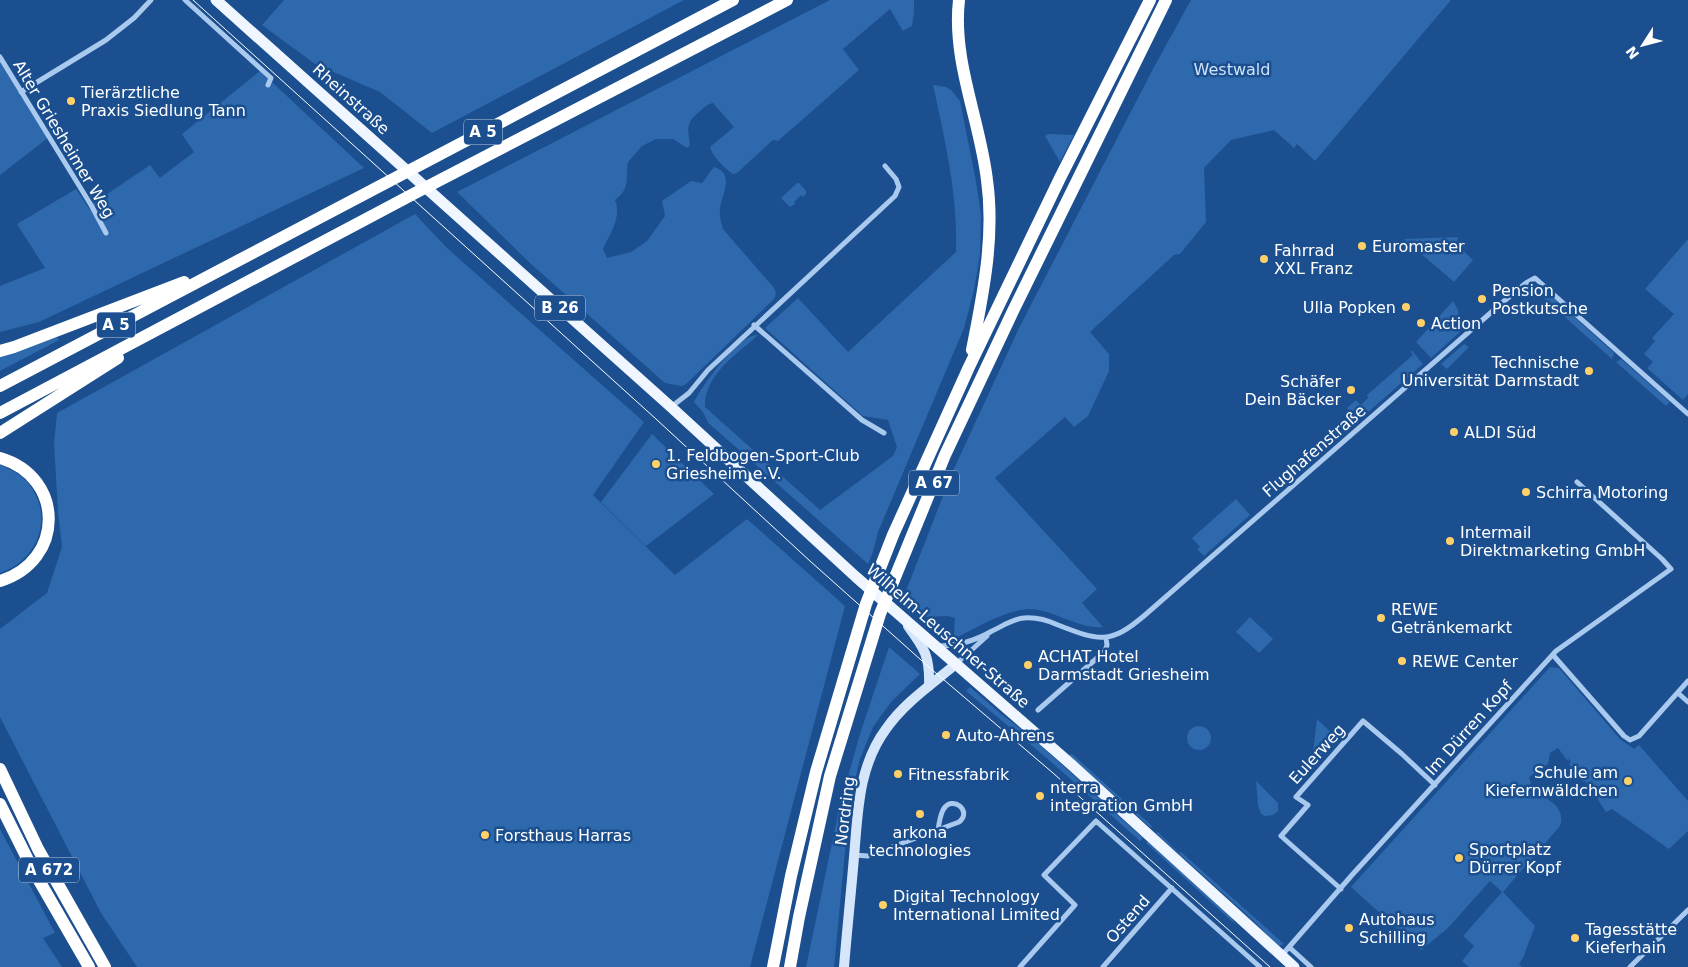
<svg xmlns="http://www.w3.org/2000/svg" width="1688" height="967" viewBox="0 0 1688 967" font-family="'DejaVu Sans',sans-serif">
<style>
.green{fill:#2e69ad}
.lines{fill:none;stroke-linecap:round;stroke-linejoin:round}
.minor{stroke:#a9c9ee;stroke-width:5}
.secondary{stroke:#d6e6fa;stroke-width:10}
.primary{stroke:#f0f6ff;stroke-width:11}
.motorway{stroke:#fff;stroke-width:12}
.tram{stroke:#fff;stroke-width:1}
.poi-dot{fill:#ffd166;stroke:#1b4f8f;stroke-width:2}
.labels{text-anchor:middle;dominant-baseline:central;stroke-width:5;stroke-linejoin:round;paint-order:stroke}
.shield{fill:#1b4f8f;stroke:#bbcadd;stroke-width:1}
.shield-label{font-size:15px;font-weight:bold;fill:#fff}
.park-label{font-size:16px;fill:#cfe3fa;stroke:#1b4f8f}
.poi-label{font-size:16px;fill:#fff;stroke:#1b4f8f;text-anchor:start}
.street-label{font-size:16px;fill:#fff;stroke:#1b4f8f}
</style>
<rect width="100%" height="100%" fill="#1b4f8f"/>
<!-- green -->
<path class="green" d="M 284,0 L 684,0 L 432,133 L 380,92 L 315,64 L 262,25 Z
M 830,0 L 914,0 L 914,13 L 912,26 L 903,31 L 890,9 L 843,49 L 859,70 L 778,141 L 773,140 L 737,173 L 733,174 C 725,169 712,156 710,147 L 734,127 L 713,103 C 707,104 704,108 699,112 C 685,124 688,128 690,145 L 687,148 L 673,139 L 656,139 L 642,146 L 628,162 C 625,180 631,188 615,200 C 622,217 610,234 603,249 L 607,258 L 631,252 L 647,241 L 665,216 L 662,201 L 691,181 L 702,183 L 714,167 C 736,174 721,195 720,209 C 719,216 721,222 723,229 L 774,288 L 776,293 L 774,299 L 685,385 L 681,386 L 665,383 L 531,264 L 457,192 Z
M 1191,0 L 1451,0 L 1315,161 L 1297,144 L 1294,148 L 1274,130 L 1231,140 L 1204,168 L 1206,222 L 1180,254 L 1174,255 L 1090,332 L 1109,354 L 1109,371 L 1088,416 L 1074,427 L 1065,417 L 995,478 L 1097,589 L 1082,603 L 1103,627 C 1082,629 1063,616 1043,611 C 1014,603 981,626 955,638 L 954,633 L 955,618 L 947,616 L 927,617 L 904,596 L 952,473 L 1019,328 L 1154,67 Z
M 0,57 L 49,137 L 0,175 Z
M 260,71 L 364,168 L 39,322 L 0,332 L 0,286 L 45,268 L 17,224 L 76,189 L 105,232 L 91,205 L 150,165 L 160,178 L 194,152 L 182,134 Z
M 933,85 L 946,87 L 951,90 L 960,101 L 976,181 L 981,215 L 980,254 L 974,290 L 964,328 L 878,532 L 873,552 L 868,564 L 713,427 L 709,424 L 703,412 L 694,402 C 702,386 739,334 758,335 C 736,355 704,375 705,407 L 820,510 L 893,456 L 897,447 L 888,420 L 863,416 L 765,328 L 798,298 L 848,352 L 956,252 C 958,196 945,140 933,85 Z
M 1048,134 L 1074,135 L 1060,162 L 1045,136 Z
M 797,183 L 799,183 L 806,191 L 806,194 L 803,197 L 801,195 L 794,202 L 795,204 L 790,207 L 781,198 Z
M 415,214 L 447,248 L 644,422 L 593,495 L 675,575 L 747,519 L 845,606 L 750,967 L 137,967 L 101,913 L 0,717 L 0,629 L 47,593 L 62,547 L 58,512 L 54,443 L 57,413 Z
M 1458,237 L 1456,244 L 1473,260 L 1454,282 L 1404,239 Z
M 1688,239 L 1688,394 L 1683,400 L 1647,368 L 1653,362 L 1644,354 L 1655,341 L 1652,338 L 1674,314 L 1645,289 Z
M 1531,287 L 1538,288 L 1549,294 L 1614,353 L 1612,359 Z
M 1453,301 L 1458,310 L 1461,331 L 1431,358 L 1416,342 Z
M 57,337 L 59,340 L 0,371 L 0,357 Z
M 1464,344 L 1469,347 L 1447,369 L 1441,364 Z
M 1410,351 L 1412,351 L 1423,364 L 1359,420 L 1347,408 L 1356,400 L 1361,405 L 1368,398 L 1367,395 L 1413,355 Z
M 1621,359 L 1670,402 L 1666,406 L 1616,362 Z
M 652,434 L 714,494 L 646,546 L 601,502 Z
M 0,465 C 13,470 26,477 33,490 C 53,522 35,562 0,573 Z
M 1236,499 L 1250,515 L 1204,556 L 1197,549 L 1200,547 L 1192,538 Z
M 1250,617 L 1273,639 L 1259,653 L 1236,632 Z
M 889,647 L 920,674 L 891,702 L 873,727 L 860,759 L 850,800 L 834,967 L 806,967 L 840,805 L 860,734 Z
M 1550,667 L 1559,668 L 1620,739 L 1634,749 L 1639,745 L 1688,801 L 1688,831 L 1669,849 L 1612,809 L 1606,812 L 1593,792 L 1591,793 L 1586,785 L 1588,784 L 1585,781 L 1583,782 L 1576,771 L 1575,772 L 1569,764 L 1571,762 L 1569,759 L 1567,760 L 1558,748 L 1550,753 L 1548,764 L 1529,777 L 1531,783 L 1529,790 C 1544,796 1567,806 1560,826 L 1503,892 L 1535,926 L 1523,958 L 1519,964 L 1522,967 L 1469,967 L 1462,961 L 1474,946 L 1463,936 L 1502,892 L 1490,881 L 1447,929 L 1421,950 L 1351,887 Z
M 970,687 L 1001,714 L 1029,735 L 1143,838 L 1140,841 L 1049,760 L 966,691 Z
M 1317,719 L 1337,738 L 1319,758 L 1313,752 Z
M1187 738a12 12 0 1 1 24 0a12 12 0 1 1-24 0Z
M 1072,754 L 1152,826 L 1151,828 L 1069,755 Z
M 1256,781 L 1278,803 L 1278,811 L 1273,815 L 1265,816 L 1261,814 L 1258,805 Z
M 0,829 L 55,933 L 43,938 L 62,967 L 0,967 Z
M 1158,832 L 1179,853 L 1181,852 L 1284,944 L 1279,946 L 1276,944 L 1256,923 L 1156,833 Z
M 1148,841 L 1230,916 L 1236,925 L 1146,843 Z"/>
<g class="lines">
<!-- minor -->
<path class="minor" d="M 185,0 L 271,78 L 268,85
M 0,57 L 91,205 L 106,233
M 21,92 L 106,40 L 134,18 L 151,0
M 754,325 L 862,420 L 884,433
M 671,407 L 689,393 L 708,370 L 895,196 L 899,187 L 896,179 L 885,166
M 937,646 C 956,646 975,641 992,631 C 1003,626 1012,619 1024,618 C 1036,617 1047,620 1058,625 C 1099,641 1110,645 1145,615 L 1503,302 L 1526,283 L 1535,278 L 1688,414
M 1553,655 L 1624,736 L 1630,740 L 1639,736 L 1688,681
M 956,664 L 987,636
M 1678,693 L 1688,702
M 1038,710 L 1105,651 L 1107,645 L 1106,638
M 854,855 L 868,856 L 959,822 C 973,811 952,794 943,810 C 940,816 939,823 938,830
M 1341,889 L 1281,836 L 1308,805 L 1296,797 L 1363,721 L 1402,754 L 1435,785
M 1289,947 L 1311,967
M 1282,955 L 1352,875 L 1556,651 L 1671,569 L 1662,559 L 1577,482
M 1020,967 L 1075,905 L 1044,875 L 1096,821 L 1260,967
M 1103,967 L 1172,888
M 1630,967 L 1688,910"/>
<!-- secondary -->
<path class="secondary" d="M 908,626 C 925,649 930,657 929,686
M 844,967 C 847,930 851,893 854,857 C 858,812 858,767 886,729 C 904,703 932,684 956,664"/>
<!-- primary -->
<path class="primary" d="M 216,0 L 671,407 L 856,577 L 1073,766 L 1294,967"/>
<!-- motorway -->
<path class="motorway" d="M 959,0 C 952,61 980,120 987,180 C 995,237 983,294 972,350
M 0,351 L 14,347 L 184,282
M 0,386 L 733,0
M 0,413 L 417,192 L 787,0
M 0,433 L 118,358
M 0,458 C 65,477 65,561 0,581
M 0,769 L 38,849 L 105,967
M 0,804 L 33,870 L 89,967
M 773,967 L 791,876 L 816,772 L 866,604 L 893,535 L 969,367 L 1060,178 L 1150,0
M 790,967 L 799,917 L 830,776 L 880,614 L 945,455 L 1013,311 L 1166,0"/>
<!-- tram -->
<path class="tram" d="M 193,0 L 656,419 L 810,561 L 930,668 L 1053,773 L 1270,967"/>
</g>
<!-- markers -->
<g class="poi-dot">
<circle cx="71" cy="101" r="5"/>
<circle cx="1362" cy="246" r="5"/>
<circle cx="1264" cy="259" r="5"/>
<circle cx="1482" cy="299" r="5"/>
<circle cx="1406" cy="307" r="5"/>
<circle cx="1421" cy="323" r="5"/>
<circle cx="1589" cy="371" r="5"/>
<circle cx="1351" cy="390" r="5"/>
<circle cx="1454" cy="432" r="5"/>
<circle cx="656" cy="464" r="5"/>
<circle cx="1526" cy="492" r="5"/>
<circle cx="1450" cy="541" r="5"/>
<circle cx="1381" cy="618" r="5"/>
<circle cx="1402" cy="661" r="5"/>
<circle cx="1028" cy="665" r="5"/>
<circle cx="946" cy="735" r="5"/>
<circle cx="898" cy="774" r="5"/>
<circle cx="1628" cy="781" r="5"/>
<circle cx="1040" cy="796" r="5"/>
<circle cx="920" cy="814" r="5"/>
<circle cx="485" cy="835" r="5"/>
<circle cx="1459" cy="858" r="5"/>
<circle cx="883" cy="905" r="5"/>
<circle cx="1349" cy="928" r="5"/>
<circle cx="1575" cy="938" r="5"/>
</g>
<g class="labels">
<!-- shield labels -->
<g class="shield">
<rect x="464" y="119.5" width="38" height="25" rx="4"/>
<rect x="535" y="295.5" width="50" height="25" rx="4"/>
<rect x="97" y="312.5" width="38" height="25" rx="4"/>
<rect x="909" y="470.5" width="50" height="25" rx="4"/>
<rect x="19" y="857.5" width="60" height="25" rx="4"/>
</g>
<g class="shield-label">
<text x="483" y="132">A 5</text>
<text x="560" y="308">B 26</text>
<text x="116" y="325">A 5</text>
<text x="934" y="483">A 67</text>
<text x="49" y="870">A 672</text>
</g>
<!-- park labels -->
<g class="park-label">
<text x="1232" y="69">Westwald</text>
</g>
<!-- poi labels -->
<g class="poi-label">
<text x="81" y="92">Tierärztliche<tspan x="81" dy="18">Praxis Siedlung Tann</tspan></text>
<text x="1372" y="246">Euromaster</text>
<text x="1274" y="250">Fahrrad<tspan x="1274" dy="18">XXL Franz</tspan></text>
<text x="1492" y="290">Pension<tspan x="1492" dy="18">Postkutsche</tspan></text>
<text x="1396" y="307" text-anchor="end">Ulla Popken</text>
<text x="1431" y="323">Action</text>
<text x="1579" y="362" text-anchor="end">Technische<tspan x="1579" dy="18">Universität Darmstadt</tspan></text>
<text x="1341" y="381" text-anchor="end">Schäfer<tspan x="1341" dy="18">Dein Bäcker</tspan></text>
<text x="1464" y="432">ALDI Süd</text>
<text x="666" y="455">1. Feldbogen-Sport-Club<tspan x="666" dy="18">Griesheim e.V.</tspan></text>
<text x="1536" y="492">Schirra Motoring</text>
<text x="1460" y="532">Intermail<tspan x="1460" dy="18">Direktmarketing GmbH</tspan></text>
<text x="1391" y="609">REWE<tspan x="1391" dy="18">Getränkemarkt</tspan></text>
<text x="1038" y="656">ACHAT Hotel<tspan x="1038" dy="18">Darmstadt Griesheim</tspan></text>
<text x="1412" y="661">REWE Center</text>
<text x="956" y="735">Auto-Ahrens</text>
<text x="1618" y="772" text-anchor="end">Schule am<tspan x="1618" dy="18">Kiefernwäldchen</tspan></text>
<text x="908" y="774">Fitnessfabrik</text>
<text x="1050" y="787">nterra<tspan x="1050" dy="18">integration GmbH</tspan></text>
<text x="920" y="832" text-anchor="middle">arkona<tspan x="920" dy="18">technologies</tspan></text>
<text x="495" y="835">Forsthaus Harras</text>
<text x="1469" y="849">Sportplatz<tspan x="1469" dy="18">Dürrer Kopf</tspan></text>
<text x="893" y="896">Digital Technology<tspan x="893" dy="18">International Limited</tspan></text>
<text x="1359" y="919">Autohaus<tspan x="1359" dy="18">Schilling</tspan></text>
<text x="1585" y="929">Tagesstätte<tspan x="1585" dy="18">Kieferhain</tspan></text>
</g>
<!-- street labels -->
<g class="street-label">
<text transform="translate(351 99) rotate(42)">Rheinstraße</text>
<text transform="translate(64 139) rotate(59)">Alter Griesheimer Weg</text>
<text transform="translate(1314 451) rotate(-41)">Flughafenstraße</text>
<text transform="translate(948 636) rotate(41)">Wilhelm-Leuschner-Straße</text>
<text transform="translate(1469 728) rotate(-48)">Im Dürren Kopf</text>
<text transform="translate(1317 754) rotate(-48)">Eulerweg</text>
<text transform="translate(845 811) rotate(-83)">Nordring</text>
<text transform="translate(1128 919) rotate(-49)">Ostend</text>
</g>
</g>
<!-- north arrow -->
<g transform="translate(1643 45) rotate(234)" stroke="#1b4f8f" stroke-width="4" paint-order="stroke">
<path d="M0-4L9 19L0 12L-9 19Z" fill="#ffffff"/>
<text y="-8" font-size="14" font-weight="bold" text-anchor="middle" fill="#ffffff">N</text>
</g>
</svg>
